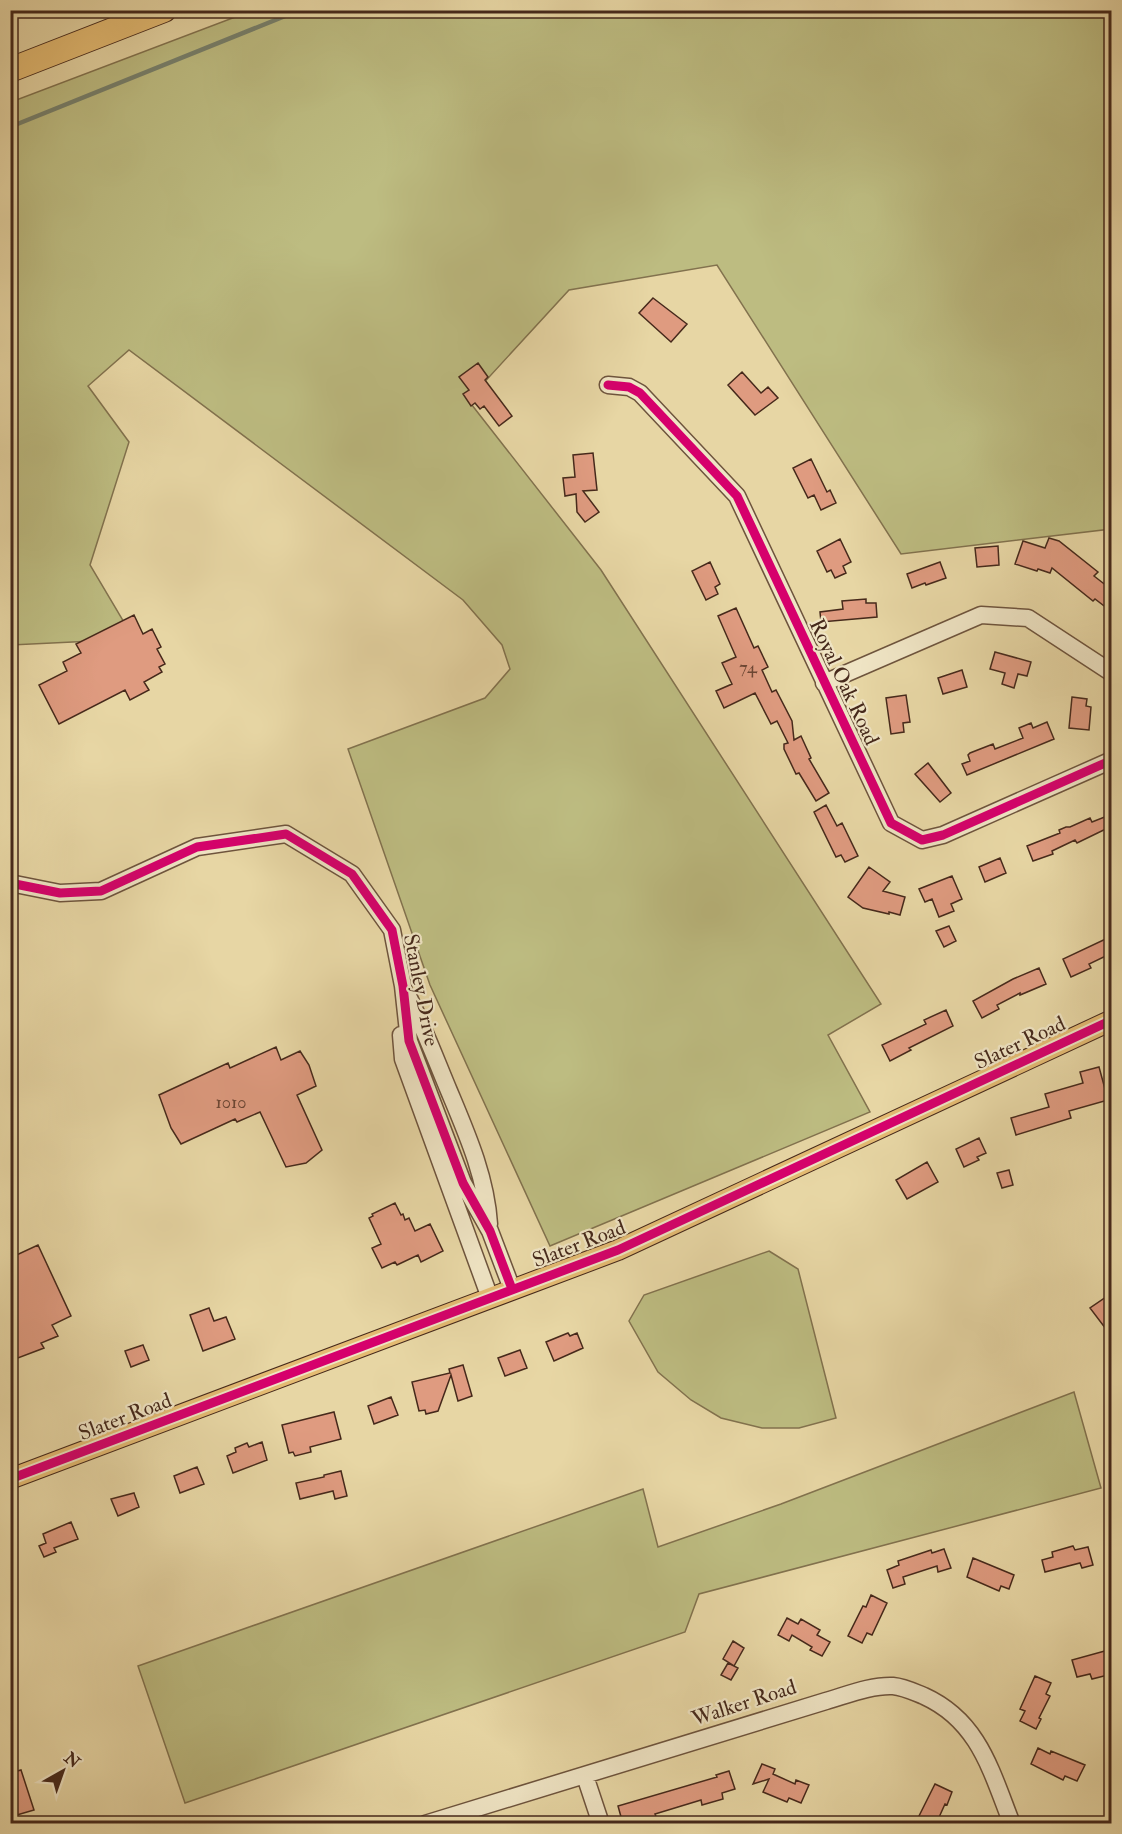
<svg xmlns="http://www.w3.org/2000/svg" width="1122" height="1834" viewBox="0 0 1122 1834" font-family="'IM FELL Double Pica',serif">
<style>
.green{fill:#bdbc81;stroke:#82724e;stroke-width:1.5}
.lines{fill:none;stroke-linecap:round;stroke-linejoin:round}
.stream{stroke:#77806c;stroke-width:4.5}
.building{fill:#df9b80;stroke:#46291b;stroke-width:1.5}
.minor-casing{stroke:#6e543d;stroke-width:19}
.major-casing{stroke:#46291b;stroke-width:22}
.highway-casing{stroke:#46291b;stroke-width:26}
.minor{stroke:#efe4c4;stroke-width:16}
.major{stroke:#e4bb72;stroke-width:20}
.highway{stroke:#e4bb72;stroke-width:24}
.cycleway-casing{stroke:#efe4c4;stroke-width:13}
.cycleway{stroke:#d6006c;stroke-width:9}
.labels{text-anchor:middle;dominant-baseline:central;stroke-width:4.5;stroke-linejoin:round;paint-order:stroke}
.number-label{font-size:18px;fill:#6c4634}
.street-label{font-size:21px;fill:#46291b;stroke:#efe4c4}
</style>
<rect width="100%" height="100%" fill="#e7d6a4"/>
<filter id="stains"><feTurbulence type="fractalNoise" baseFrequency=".00333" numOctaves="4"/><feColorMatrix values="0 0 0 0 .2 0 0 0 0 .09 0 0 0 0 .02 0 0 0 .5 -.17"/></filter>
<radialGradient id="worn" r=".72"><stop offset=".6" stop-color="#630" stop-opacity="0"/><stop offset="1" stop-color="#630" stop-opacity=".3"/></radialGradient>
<!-- green -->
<path class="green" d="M 251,11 L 1111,11 L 1111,529 L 901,554 L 717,265 L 569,290 L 468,400 L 601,570 L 881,1004 L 828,1035 L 870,1112 L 550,1246 L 430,985 L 348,749 L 485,698 L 510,669 L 502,645 L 463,600 L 129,350 L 88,386 L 129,442 L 90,565 L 134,639 L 11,645 L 11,102 Z
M 769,1251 L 798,1269 L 836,1418 L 799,1428 L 762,1428 L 721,1418 L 691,1400 L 658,1372 L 629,1321 L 644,1295 Z
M 1074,1392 L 1101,1488 L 699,1594 L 685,1632 L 185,1803 L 138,1666 L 643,1489 L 658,1547 L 781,1504 Z"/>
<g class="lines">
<!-- stream -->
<path class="stream" d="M 10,127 L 300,10"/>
</g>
<!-- building -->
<path class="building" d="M 653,298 L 687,324 L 671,342 L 639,313 Z
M 478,363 L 488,377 L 485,380 L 512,416 L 499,426 L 484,406 L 480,409 L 475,403 L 471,406 L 463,394 L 469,390 L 459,377 Z
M 742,372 L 761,393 L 768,387 L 778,398 L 755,415 L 728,385 Z
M 593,453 L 597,490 L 583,491 L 599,512 L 585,522 L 577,512 L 576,494 L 565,496 L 563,478 L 575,477 L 573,455 Z
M 811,459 L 827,492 L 830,490 L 836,503 L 821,510 L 814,495 L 808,498 L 793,468 Z
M 1049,538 L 1059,541 L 1098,572 L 1094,576 L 1112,590 L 1112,612 L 1095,599 L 1093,601 L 1052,568 L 1050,573 L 1038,569 L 1037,571 L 1015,564 L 1023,541 L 1045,548 Z
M 840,539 L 851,562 L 843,566 L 846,573 L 835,578 L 831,570 L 827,572 L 817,551 Z
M 998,546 L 999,565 L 977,567 L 975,548 Z
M 710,562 L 720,584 L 715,587 L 718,594 L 706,600 L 692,571 Z
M 940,562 L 946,578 L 926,585 L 925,583 L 912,588 L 907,574 Z
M 866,599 L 866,603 L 876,603 L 877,617 L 821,622 L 820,612 L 843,609 L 842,601 Z
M 736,608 L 754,648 L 758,646 L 768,667 L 762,670 L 772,692 L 776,690 L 792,721 L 794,740 L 801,736 L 811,758 L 809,759 L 829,793 L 816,801 L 799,773 L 796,774 L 784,749 L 784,744 L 788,743 L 777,721 L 771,724 L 755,693 L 724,708 L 716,691 L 732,684 L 722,663 L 736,657 L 718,616 Z
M 134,615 L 143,634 L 152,629 L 161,647 L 157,649 L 165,664 L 159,667 L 162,672 L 144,682 L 149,690 L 130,700 L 125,690 L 59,724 L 39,685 L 67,671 L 63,662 L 81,653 L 76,644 Z
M 995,652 L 1031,662 L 1027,676 L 1018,674 L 1014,688 L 1002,684 L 1005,673 L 990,669 Z
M 962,670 L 967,687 L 943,694 L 938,678 Z
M 906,695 L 910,722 L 903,723 L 904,732 L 891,734 L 886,698 Z
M 1072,697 L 1087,699 L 1086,706 L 1091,707 L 1089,730 L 1069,728 Z
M 1047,722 L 1054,739 L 967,775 L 962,764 L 970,761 L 968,755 L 970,753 L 993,744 L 995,749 L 1023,738 L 1019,728 L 1031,723 L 1033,728 Z
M 928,763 L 951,793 L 940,802 L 915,774 Z
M 826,805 L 837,826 L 842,823 L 858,856 L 845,862 L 841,855 L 836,857 L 814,812 Z
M 1112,814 L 1112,826 L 1077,843 L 1075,840 L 1052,851 L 1053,854 L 1033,861 L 1027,846 L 1060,833 L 1059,830 L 1066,827 L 1070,827 L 1090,818 L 1092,822 Z
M 1000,858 L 1006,873 L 985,882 L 979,867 Z
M 869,867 L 890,882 L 883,891 L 905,897 L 900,915 L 889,912 L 889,914 L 863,908 L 848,897 Z
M 952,876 L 962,899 L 951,904 L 954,911 L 939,917 L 932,899 L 925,902 L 919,889 Z
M 949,926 L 956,941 L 944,947 L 936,931 Z
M 1112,936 L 1112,953 L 1089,964 L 1091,968 L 1071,977 L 1063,959 Z
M 1039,968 L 1046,984 L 1020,995 L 1020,993 L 997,1005 L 999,1009 L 982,1018 L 973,1001 L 1013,979 Z
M 946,1010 L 953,1026 L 909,1048 L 911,1050 L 890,1061 L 882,1045 L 926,1024 L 924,1020 Z
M 276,1047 L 281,1060 L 300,1051 L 309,1065 L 316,1086 L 297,1095 L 322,1150 L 306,1163 L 286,1167 L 260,1112 L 237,1122 L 235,1119 L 181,1144 L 171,1128 L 159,1095 L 228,1063 L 230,1068 Z
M 1099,1067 L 1108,1100 L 1069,1111 L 1071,1118 L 1016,1135 L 1011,1118 L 1049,1107 L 1045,1094 L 1083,1083 L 1080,1072 Z
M 979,1138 L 986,1153 L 977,1157 L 979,1160 L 964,1167 L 956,1149 Z
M 927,1162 L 938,1182 L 907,1199 L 896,1180 Z
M 1009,1170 L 1013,1185 L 1002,1188 L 997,1173 Z
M 395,1203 L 401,1215 L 403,1214 L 405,1220 L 409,1218 L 415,1231 L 430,1224 L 443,1251 L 421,1262 L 418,1255 L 397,1265 L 395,1262 L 382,1268 L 372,1248 L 381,1244 L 369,1218 L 373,1216 L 372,1214 Z
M 38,1245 L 71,1316 L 52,1325 L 58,1336 L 41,1343 L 44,1348 L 10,1361 L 10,1258 Z
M 1112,1293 L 1112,1337 L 1090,1308 Z
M 209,1308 L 214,1321 L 226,1317 L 235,1339 L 203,1351 L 190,1315 Z
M 568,1333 L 570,1336 L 577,1333 L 583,1348 L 554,1361 L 546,1342 Z
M 143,1345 L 149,1360 L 131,1367 L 125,1351 Z
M 520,1350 L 527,1368 L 505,1376 L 498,1358 Z
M 463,1365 L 472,1396 L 458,1401 L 451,1375 L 438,1411 L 426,1414 L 425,1410 L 419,1411 L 412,1382 L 450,1373 L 449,1369 Z
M 391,1397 L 398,1415 L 374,1424 L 368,1406 Z
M 334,1412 L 341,1439 L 310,1447 L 311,1452 L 295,1456 L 293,1452 L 289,1453 L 282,1425 Z
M 262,1442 L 267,1460 L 233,1473 L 227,1456 L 236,1452 L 235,1448 L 247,1443 L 249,1447 Z
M 197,1467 L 204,1484 L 180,1493 L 174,1476 Z
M 341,1471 L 347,1496 L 335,1499 L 333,1491 L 300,1499 L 296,1483 L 324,1477 L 324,1475 Z
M 134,1493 L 139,1507 L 118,1516 L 111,1499 Z
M 71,1522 L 78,1539 L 54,1548 L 56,1552 L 44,1557 L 39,1546 L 46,1543 L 43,1534 Z
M 1073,1546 L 1075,1550 L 1088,1547 L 1093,1565 L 1082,1568 L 1080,1563 L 1045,1572 L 1042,1560 L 1053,1557 L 1052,1552 Z
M 944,1549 L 951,1568 L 938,1572 L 937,1566 L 903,1577 L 905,1584 L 893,1588 L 887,1570 L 899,1565 L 898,1561 L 931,1550 L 932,1553 Z
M 973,1558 L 1014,1575 L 1009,1589 L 1001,1586 L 999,1591 L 967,1577 Z
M 871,1595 L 887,1603 L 872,1635 L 867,1633 L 862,1643 L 848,1636 L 863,1606 L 866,1607 Z
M 787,1618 L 798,1624 L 801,1619 L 820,1630 L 817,1635 L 830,1642 L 822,1656 L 810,1650 L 812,1647 L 792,1635 L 789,1641 L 778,1635 Z
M 733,1641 L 744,1648 L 734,1666 L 723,1659 Z
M 1112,1649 L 1112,1674 L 1092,1679 L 1090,1674 L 1077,1677 L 1072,1660 Z
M 728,1663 L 738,1668 L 731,1680 L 721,1675 Z
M 1035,1676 L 1051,1683 L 1046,1694 L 1050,1696 L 1039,1718 L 1041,1719 L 1036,1729 L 1020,1721 L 1025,1711 L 1020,1709 Z
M 1038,1748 L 1050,1754 L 1051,1751 L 1085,1765 L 1077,1781 L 1065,1776 L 1063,1780 L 1031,1764 Z
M 762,1764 L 775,1769 L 773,1774 L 795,1784 L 796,1780 L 809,1785 L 801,1803 L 789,1798 L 787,1802 L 763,1792 L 769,1779 L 753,1784 Z
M 21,1770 L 34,1810 L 10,1817 L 10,1773 Z
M 729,1771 L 735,1789 L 722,1793 L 723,1799 L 702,1805 L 701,1800 L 655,1814 L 657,1819 L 641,1824 L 636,1824 L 636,1820 L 623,1824 L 618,1806 L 717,1777 L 716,1775 Z
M 935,1784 L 952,1792 L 947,1805 L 945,1804 L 936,1824 L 915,1824 Z"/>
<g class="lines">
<defs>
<path id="minor" d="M 608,385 L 629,387 L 640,393 L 737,496 L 891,823 L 922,840 L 943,835 L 1112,760
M 824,683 L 981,615 L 1028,618 L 1112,673
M 10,883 L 60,893 L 101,891 L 197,847 L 286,834 L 352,874 L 392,930 L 403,986 L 409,1041 L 463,1183 L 490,1231 L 512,1289
M 409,998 C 424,1028 436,1060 449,1091 C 467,1134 486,1177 489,1224
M 401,1035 L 403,1059 L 490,1298
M 585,1776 L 601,1824
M 425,1824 L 826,1701 C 847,1695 871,1685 893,1686 C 904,1687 914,1692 924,1696 C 979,1721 991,1771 1012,1824"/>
<path id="major" d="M 10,1479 L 618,1250 L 1112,1020"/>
<path id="highway" d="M 10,70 L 164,10"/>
</defs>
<!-- minor casing -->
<use href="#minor" class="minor-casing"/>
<!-- major casing -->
<use href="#major" class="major-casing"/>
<!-- highway casing -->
<use href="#highway" class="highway-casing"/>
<!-- minor -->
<use href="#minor" class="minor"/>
<!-- major -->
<use href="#major" class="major"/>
<!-- highway -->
<use href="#highway" class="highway"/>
<defs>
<path id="cycleway" d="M 608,385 L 629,387 L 640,393 L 737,496 L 891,823 L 922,840 L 943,835 L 1112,760
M 10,883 L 60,893 L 101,891 L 197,847 L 286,834 L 352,874 L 392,930 L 403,986 L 409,1041 L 463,1183 L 490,1231 L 512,1289
M 10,1479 L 618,1250 L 1112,1020"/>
</defs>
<!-- cycleway casing -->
<use href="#cycleway" class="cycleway-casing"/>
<!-- cycleway -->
<use href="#cycleway" class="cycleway"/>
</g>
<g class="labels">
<!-- number labels -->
<g class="number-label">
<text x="748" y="667">74</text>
<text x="231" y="1102">1010</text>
</g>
<!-- street labels -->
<g class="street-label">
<text transform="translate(844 682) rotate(65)">Royal Oak Road</text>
<text transform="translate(421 990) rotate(79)">Stanley Drive</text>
<text transform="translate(1020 1043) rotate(-25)">Slater Road</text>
<text transform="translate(579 1244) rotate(-21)">Slater Road</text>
<text transform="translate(125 1417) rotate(-21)">Slater Road</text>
<text transform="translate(744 1703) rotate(-18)">Walker Road</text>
</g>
</g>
<!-- margin -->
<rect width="1122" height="1834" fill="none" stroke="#e7d6a4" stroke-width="36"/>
<rect x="12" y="12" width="1098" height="1810" fill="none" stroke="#46291b" stroke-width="3"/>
<rect x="18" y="18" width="1086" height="1798" fill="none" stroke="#46291b" stroke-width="1.5"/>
<!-- north arrow -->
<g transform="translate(63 1771) rotate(40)" stroke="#efe4c4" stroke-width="4.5" paint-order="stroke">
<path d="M0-4.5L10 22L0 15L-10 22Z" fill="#46291b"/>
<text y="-9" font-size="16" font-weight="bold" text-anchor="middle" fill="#46291b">N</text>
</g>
<rect width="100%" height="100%" filter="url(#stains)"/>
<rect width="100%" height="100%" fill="url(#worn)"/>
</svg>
